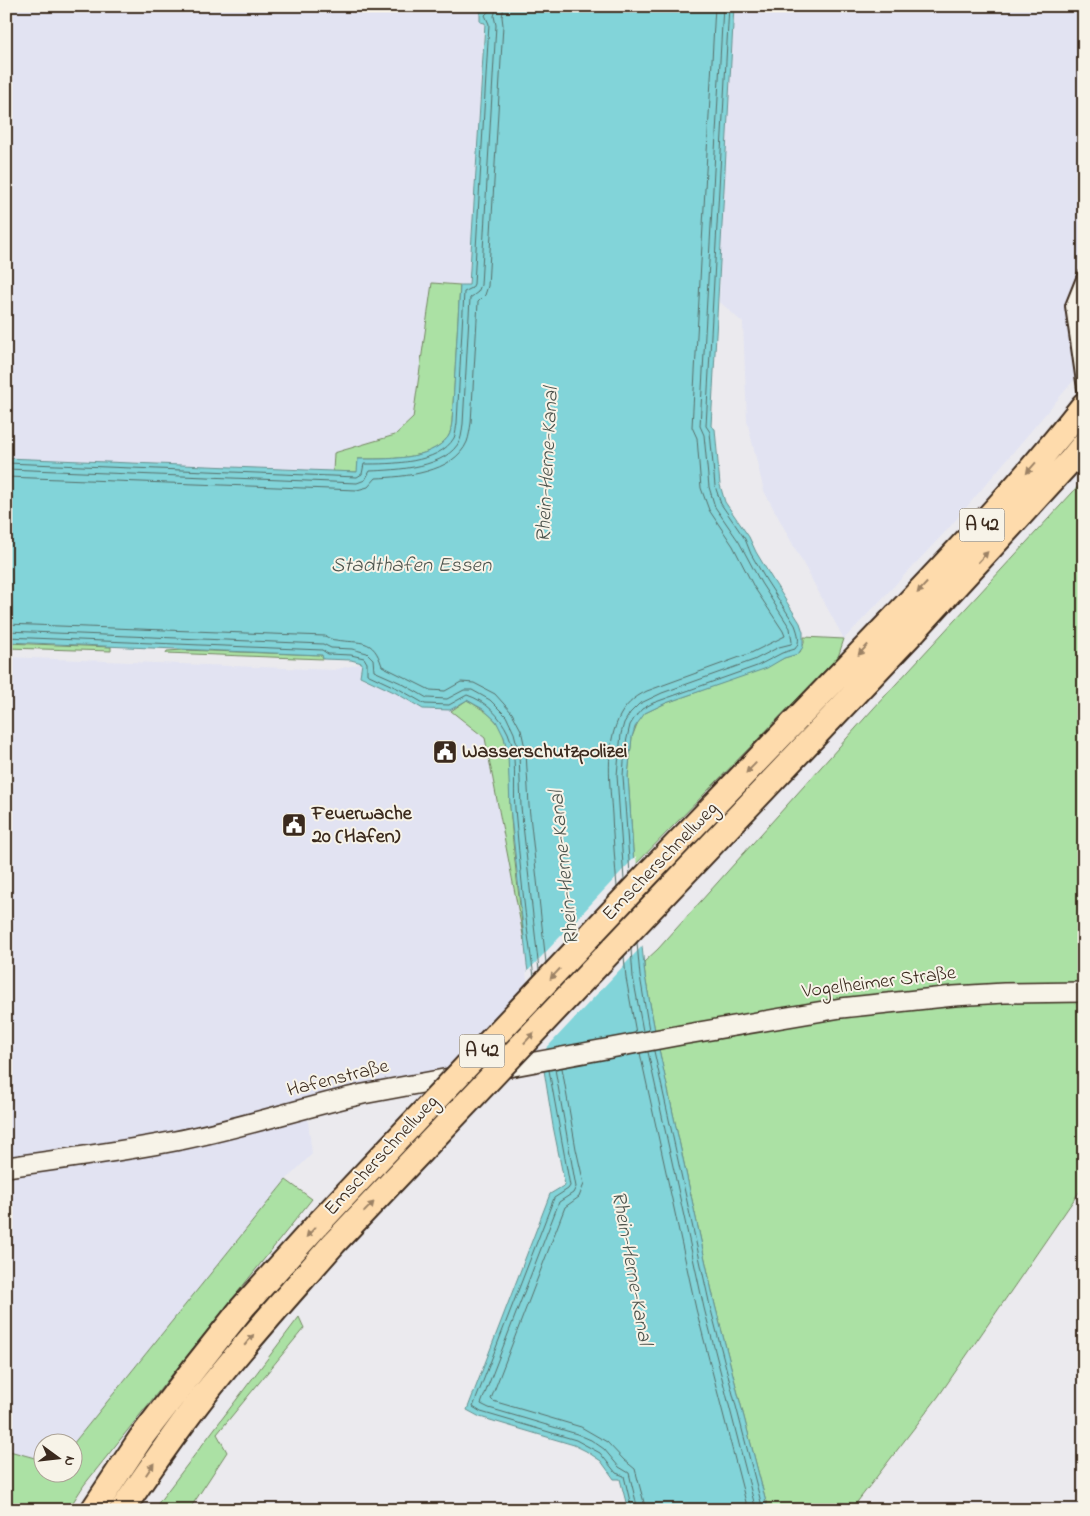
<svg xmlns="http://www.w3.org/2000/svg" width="1090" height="1516" viewBox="0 0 1090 1516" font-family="'Indie Flower',sans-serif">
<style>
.built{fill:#e2e3f2}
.green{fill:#abe1a4;stroke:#738661}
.water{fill:#82d4d9;stroke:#66908e}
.pier{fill:#ebeaee}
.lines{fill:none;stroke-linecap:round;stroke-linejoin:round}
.shore{stroke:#576e69;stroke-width:1}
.street-casing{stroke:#3b2a1e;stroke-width:16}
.secondary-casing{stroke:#3b2a1e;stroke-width:22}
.highway-casing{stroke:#3b2a1e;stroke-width:28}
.street{stroke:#f7f3e8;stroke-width:12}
.secondary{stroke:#f7f3e8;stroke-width:19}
.highway{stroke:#fedbac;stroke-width:24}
.highway-bridge-casing{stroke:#3b2a1e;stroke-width:28;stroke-linecap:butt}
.highway-bridge{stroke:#fedbac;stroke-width:24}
.oneway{fill:#9c8265}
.labels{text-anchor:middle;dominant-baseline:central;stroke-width:4;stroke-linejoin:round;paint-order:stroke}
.shield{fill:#f7f3e8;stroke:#73665b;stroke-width:1}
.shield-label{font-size:19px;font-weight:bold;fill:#3b2a1e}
.poi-label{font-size:20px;font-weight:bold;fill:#3b2a1e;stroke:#f7f3e8;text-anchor:start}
.street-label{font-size:20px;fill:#3b2a1e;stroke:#f7f3e8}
.water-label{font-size:21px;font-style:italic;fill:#4d544d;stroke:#f7f3e8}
</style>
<rect width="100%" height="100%" fill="#ebeaee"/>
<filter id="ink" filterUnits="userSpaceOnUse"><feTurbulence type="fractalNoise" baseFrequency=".02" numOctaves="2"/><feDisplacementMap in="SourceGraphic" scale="10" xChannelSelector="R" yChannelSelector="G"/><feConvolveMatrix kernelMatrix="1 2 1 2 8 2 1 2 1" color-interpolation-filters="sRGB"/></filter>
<g filter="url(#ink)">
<!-- built -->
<path class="built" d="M 6,6 L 485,6 L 469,285 L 432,283 L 413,418 L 395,435 L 334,453 L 333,472 L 6,458 Z
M 729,6 L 1084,6 L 1084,360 L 1074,380 L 948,529 L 844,639 L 764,491 L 747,421 L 743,323 L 719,301 Z
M 6,657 L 334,670 L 363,663 L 360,677 L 396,693 L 423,709 L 450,710 L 485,738 L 524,940 L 542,1056 L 307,1113 L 312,1154 L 286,1180 L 73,1444 L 42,1444 L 42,1460 L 6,1450 Z"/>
<!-- green -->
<path class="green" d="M 432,283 L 460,285 L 452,422 C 451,427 451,433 448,437 C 430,461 385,459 358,459 L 358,472 L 333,472 L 334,453 L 395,435 L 413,418 Z
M 1084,480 L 1084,1185 L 938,1397 L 851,1510 L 768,1510 L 715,1305 L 655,1031 L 645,976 L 644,962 L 658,949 L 873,709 Z
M 804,637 L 844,639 L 838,657 L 634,866 L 628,776 L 632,737 L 639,719 L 645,713 L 666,703 L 767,667 L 784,658 L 797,654 L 800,652 L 804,643 Z
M 6,643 L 111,647 L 111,651 L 6,648 Z
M 183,650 L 322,655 L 323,659 L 166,653 L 167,651 Z
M 467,700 C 484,711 497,716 504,737 C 511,759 509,784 510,806 C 513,851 519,896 524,940 L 485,738 L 451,711 Z
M 286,1180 L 312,1199 L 84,1485 L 68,1510 L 6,1510 L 6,1450 L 42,1460 L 42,1474 L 72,1474 L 73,1444 Z
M 299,1317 L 304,1328 L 217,1434 L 227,1452 L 189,1510 L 153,1510 Z"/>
<!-- water -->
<path class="water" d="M 485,6 L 734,6 L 711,426 L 715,429 L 720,485 L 725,502 L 749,537 L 756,552 L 771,577 L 800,623 L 803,632 L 803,647 L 798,654 L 784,658 L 767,668 L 666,703 L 645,713 L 635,727 L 632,737 L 628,776 L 634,866 L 645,976 L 655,1031 L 715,1305 L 768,1510 L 628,1510 L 620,1479 L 614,1479 L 601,1461 L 586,1451 L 574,1445 L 480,1417 L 467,1410 L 550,1194 L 565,1185 L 553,1126 L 527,965 L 510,807 L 508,755 L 504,737 L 496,721 L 483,709 L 467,700 L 450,710 L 423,709 L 396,693 L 360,676 L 362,663 L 351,660 L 323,659 L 322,655 L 6,642 L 6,458 L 357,472 L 358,459 C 385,459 430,461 448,437 C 451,433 451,427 452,422 L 460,285 L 469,285 L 485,23 L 480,22 L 480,8 L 485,9 Z"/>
<!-- pier -->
<path class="pier" d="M 636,856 L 644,944 L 539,1056 L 526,973 Z"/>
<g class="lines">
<!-- shore -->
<path class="shore" d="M 6,463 L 357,477 L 362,474 L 364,464 C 390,464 439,464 454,438 C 456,434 456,427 457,423 L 464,292 L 472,288 L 474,284 L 489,24 L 485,15 L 490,10 L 490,6
M 6,469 L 357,483 L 365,480 L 370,471 C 396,470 448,468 460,440 C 462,435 462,429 463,424 L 470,298 L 478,292 L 481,285 L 496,25 L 494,16 L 497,6
M 6,477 L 357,490 L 368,487 L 376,478 C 403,477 454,473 467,442 C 469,437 470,429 471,423 L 478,302 L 485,295 L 488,286 L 503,25 L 502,17 L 504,6
M 6,624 L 325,636 C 329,638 332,640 336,640 C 361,644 373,637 382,666 L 430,690 L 445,691 L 461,682 L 474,683 L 495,694 L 512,713 L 521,730 L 526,752 L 529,806 L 546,963
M 6,631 L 323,644 L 331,648 L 352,649 L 367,653 L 373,659 L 374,671 L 401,683 L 427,698 L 447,699 L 464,690 L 472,690 L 490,700 L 506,716 L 514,733 L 519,753 L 521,807 L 539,970
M 6,637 L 322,650 L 328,654 L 351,655 L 364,658 L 367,663 L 367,674 L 399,689 L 425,704 L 449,705 L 467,695 C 486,701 500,716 508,733 C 518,755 513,785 515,809 C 520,864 525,921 534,976
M 630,874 L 623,776 L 625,747 L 630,725 L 635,717 L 642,709 L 653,703 L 757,666 L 782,653 L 795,649 C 801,642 798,633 795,625 L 766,580 L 751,554 L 745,539 L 721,504 L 715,486 L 710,432 L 706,426 L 729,6
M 624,880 L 617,775 L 621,734 L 624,723 L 630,713 L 639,704 L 662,693 L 754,660 L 779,647 L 791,644 L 792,642 L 790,628 L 761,583 L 739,542 L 715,507 L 709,487 L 704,435 L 700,426 L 723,6
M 617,887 C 615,863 613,839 612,815 C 610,784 605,749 618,720 C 624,706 634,697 647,691 L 751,653 L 785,636 L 783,631 L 754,587 L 733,546 L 709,510 L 701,488 L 697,438 L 692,427 L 715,6
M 637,943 L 640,976 L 649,1030
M 631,949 L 633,977 L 643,1031
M 624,956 L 626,978 L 636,1033
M 654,1051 L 710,1306 L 763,1510
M 648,1052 L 704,1308 L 756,1510
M 640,1053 L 696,1309 L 748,1510
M 562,1068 L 576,1149 L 584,1184 L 579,1197 L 565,1207 L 491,1399 L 493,1401 L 581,1427 L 607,1442 L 624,1460 L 635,1469 L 646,1510
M 555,1069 L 576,1187 L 573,1193 L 559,1202 L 481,1404 L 489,1408 L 577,1434 L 591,1440 L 604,1449 L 619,1467 L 629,1473 L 638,1510
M 549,1070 L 570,1186 L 568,1189 L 554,1198 L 473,1407 L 481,1412 L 576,1440 L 600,1453 L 616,1473 L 624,1476 L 632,1510"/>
<defs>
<path id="street" d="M 1084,276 L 1072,306 L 1084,389"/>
<path id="secondary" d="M 6,1167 C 63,1159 119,1152 175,1141 C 239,1129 300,1108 363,1094 L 681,1035 L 841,1008 L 954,996 L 1004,993 L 1084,992"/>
<path id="highway" d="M 897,615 C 961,547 1026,479 1084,405
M 914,631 L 1071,460 L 1084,444"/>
</defs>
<!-- street casing -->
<use href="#street" class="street-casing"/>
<!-- secondary casing -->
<use href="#secondary" class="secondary-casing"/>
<!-- highway casing -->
<use href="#highway" class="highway-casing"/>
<!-- street -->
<use href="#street" class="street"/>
<!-- secondary -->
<use href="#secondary" class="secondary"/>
<!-- highway -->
<use href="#highway" class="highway"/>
<defs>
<path id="highway-bridge" d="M 93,1510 L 141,1438 L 193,1370 L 243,1307 L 316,1226 L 645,877 L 897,615
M 122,1510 C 151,1467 180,1425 212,1385 C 251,1336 293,1290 334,1243 L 914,631"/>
</defs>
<!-- highway-bridge casing -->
<use href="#highway-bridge" class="highway-bridge-casing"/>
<!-- highway-bridge -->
<use href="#highway-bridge" class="highway-bridge"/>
</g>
<!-- one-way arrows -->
<defs><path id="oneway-solid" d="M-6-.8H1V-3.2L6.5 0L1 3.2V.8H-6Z" transform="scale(1.25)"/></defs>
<g class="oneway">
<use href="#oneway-solid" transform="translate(1031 468) rotate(131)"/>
<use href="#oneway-solid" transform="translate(983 557) rotate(-47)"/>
<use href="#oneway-solid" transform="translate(922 588) rotate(133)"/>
<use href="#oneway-solid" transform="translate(863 650) rotate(133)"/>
<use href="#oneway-solid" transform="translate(751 768) rotate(134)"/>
<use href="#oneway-solid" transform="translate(555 974) rotate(133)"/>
<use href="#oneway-solid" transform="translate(529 1038) rotate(-47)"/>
<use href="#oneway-solid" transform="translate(369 1207) rotate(-46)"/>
<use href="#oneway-solid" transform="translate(311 1232) rotate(132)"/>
<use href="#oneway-solid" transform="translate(249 1340) rotate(-50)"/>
<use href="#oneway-solid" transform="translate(150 1469) rotate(-56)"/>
</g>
</g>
<!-- icons -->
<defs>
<symbol id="civic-square" viewBox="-11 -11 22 22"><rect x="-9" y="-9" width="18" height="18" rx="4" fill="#3b2a1e" stroke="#f7f3e8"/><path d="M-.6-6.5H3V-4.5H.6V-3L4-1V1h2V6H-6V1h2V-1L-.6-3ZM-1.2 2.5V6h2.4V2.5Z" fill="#fff"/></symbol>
</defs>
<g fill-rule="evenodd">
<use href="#civic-square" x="431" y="738" width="28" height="28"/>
<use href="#civic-square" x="280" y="811" width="28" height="28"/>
</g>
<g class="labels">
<!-- shield labels -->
<g class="shield">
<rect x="959.5" y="508.5" width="45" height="33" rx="4"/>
<rect x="459.5" y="1034.5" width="45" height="33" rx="4"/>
</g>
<g class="shield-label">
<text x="982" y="525">A 42</text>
<text x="482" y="1051">A 42</text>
</g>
<!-- poi labels -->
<g class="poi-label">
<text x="462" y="752">Wasserschutzpolizei</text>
<text x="312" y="814">Feuerwache<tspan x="312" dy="23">20 (Hafen)</tspan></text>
</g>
<!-- street labels -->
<g class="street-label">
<text transform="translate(661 862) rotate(-46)">Emscherschnellweg</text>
<text transform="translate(879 983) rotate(-7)">Vogelheimer Straße</text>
<text transform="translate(338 1079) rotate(-14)">Hafenstraße</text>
<text transform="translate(382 1156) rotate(-47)">Emscherschnellweg</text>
</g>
<!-- water labels -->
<g class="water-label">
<text transform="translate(548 465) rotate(-87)">Rhein-Herne-Kanal</text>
<text x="411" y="566">Stadthafen Essen</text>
<text transform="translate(565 868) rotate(-96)">Rhein-Herne-Kanal</text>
<text transform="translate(631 1268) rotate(80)">Rhein-Herne-Kanal</text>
</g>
</g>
<!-- margin -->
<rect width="1090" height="1516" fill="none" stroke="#f7f3e8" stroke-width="25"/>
<rect x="12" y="12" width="1065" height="1491" fill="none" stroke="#3b2a1e" stroke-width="2" filter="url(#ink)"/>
<!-- north arrow -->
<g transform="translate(58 1458) rotate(105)"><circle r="24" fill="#f7f3e8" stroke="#aca397"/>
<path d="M0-4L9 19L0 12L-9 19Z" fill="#3b2a1e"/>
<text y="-8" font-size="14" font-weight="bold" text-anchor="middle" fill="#3b2a1e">N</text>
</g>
</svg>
